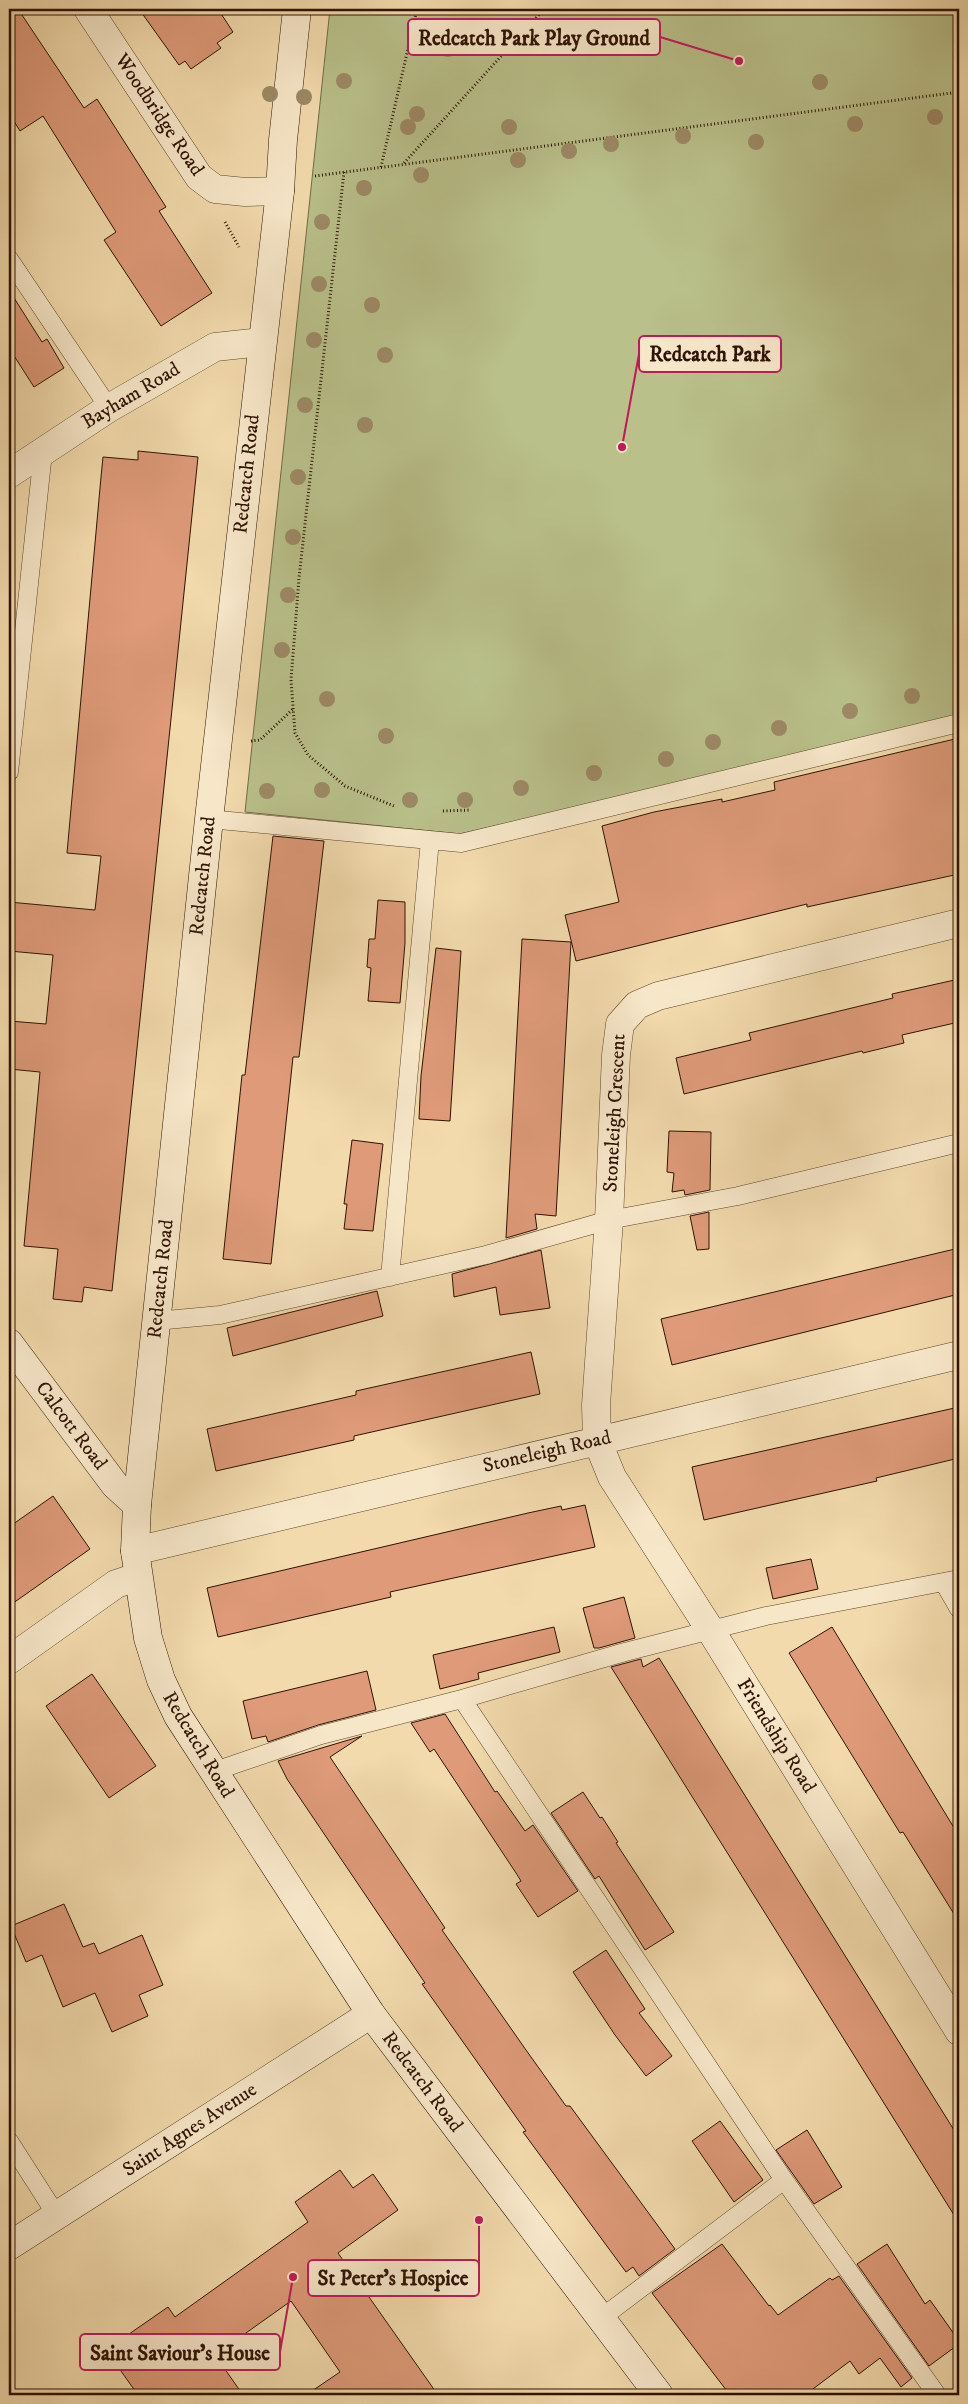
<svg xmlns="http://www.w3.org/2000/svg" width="968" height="2404" viewBox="0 0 968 2404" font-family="'IM FELL DW Pica',serif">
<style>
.green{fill:#b9c08a;stroke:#746947}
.building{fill:#de9a79;stroke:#2e1204}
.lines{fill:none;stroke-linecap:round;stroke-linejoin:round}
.lane-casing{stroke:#5f442e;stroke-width:19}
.street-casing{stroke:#5f442e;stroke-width:29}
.secondary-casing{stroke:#2e1204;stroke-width:29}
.path{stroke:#2e1204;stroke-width:3;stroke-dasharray:1 2.5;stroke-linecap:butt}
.lane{stroke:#f7e7c9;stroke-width:18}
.street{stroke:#f7e7c9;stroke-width:28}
.secondary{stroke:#f7e7c9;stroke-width:28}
.tree{fill:#9d8966}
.labels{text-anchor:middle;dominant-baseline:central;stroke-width:4.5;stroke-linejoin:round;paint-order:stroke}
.street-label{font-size:20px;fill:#2e1204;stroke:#f7e7c9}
.leader{fill:none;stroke:#c2185b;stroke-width:2}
.callout-dot{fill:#c2185b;stroke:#f7e7c9;stroke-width:2}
.callout{fill:#f7e7c9;stroke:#c2185b;stroke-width:2}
.callout-label{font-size:21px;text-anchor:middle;font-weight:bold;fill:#2e1204}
</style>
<rect width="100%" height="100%" fill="#f2daac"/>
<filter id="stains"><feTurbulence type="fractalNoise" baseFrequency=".004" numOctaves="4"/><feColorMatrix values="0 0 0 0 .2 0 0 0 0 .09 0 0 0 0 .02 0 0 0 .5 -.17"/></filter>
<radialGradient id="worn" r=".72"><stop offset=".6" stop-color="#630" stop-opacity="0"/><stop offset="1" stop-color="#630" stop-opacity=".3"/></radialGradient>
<!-- green -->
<path class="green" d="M 330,9 L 959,9 L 959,719 L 460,834 L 245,812 Z"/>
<!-- building -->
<path class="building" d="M 9,9 L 18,9 L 84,108 L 97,99 L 166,207 L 159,211 L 212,293 L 161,326 L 104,240 L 116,232 L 43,116 L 20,131 L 9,113 Z
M 139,9 L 218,9 L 233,32 L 217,43 L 221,48 L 191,69 L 185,61 L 179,65 Z
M 9,290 L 42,342 L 47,339 L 64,368 L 34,387 L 9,348 Z
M 138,451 L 198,457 L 112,1291 L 84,1287 L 82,1302 L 53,1299 L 58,1249 L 24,1246 L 40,1072 L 9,1069 L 9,1021 L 46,1024 L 53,955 L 9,951 L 9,902 L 95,910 L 101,856 L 67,853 L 101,477 L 103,457 L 138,460 Z
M 959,738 L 959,874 L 807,907 L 807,904 L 576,961 L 565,915 L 619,902 L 602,826 L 654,812 L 722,799 L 722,802 L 775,790 L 774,782 Z
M 273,836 L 324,841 L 299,1057 L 293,1057 L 271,1264 L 223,1259 L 242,1075 L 245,1075 Z
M 378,900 L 405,902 L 405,943 L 400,1003 L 368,1001 L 371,968 L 367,967 L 369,939 L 375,939 Z
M 522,939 L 571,942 L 556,1216 L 535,1214 L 537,1229 L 506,1238 Z
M 436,948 L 461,951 L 450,1121 L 419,1119 L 421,1076 Z
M 959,979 L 959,1022 L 902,1035 L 904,1043 L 863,1053 L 862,1051 L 684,1094 L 676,1058 L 751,1040 L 749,1033 L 893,998 L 892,994 Z
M 669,1131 L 711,1132 L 710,1190 L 685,1195 L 684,1190 L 672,1192 L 674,1173 L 667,1172 Z
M 352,1140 L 383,1144 L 373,1231 L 344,1229 L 347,1204 L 344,1204 Z
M 709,1212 L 709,1249 L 697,1250 L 690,1216 Z
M 959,1248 L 959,1294 L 672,1365 L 661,1319 Z
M 541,1250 L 550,1308 L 500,1315 L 496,1287 L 454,1297 L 452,1274 Z
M 377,1291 L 383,1316 L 233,1356 L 227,1328 Z
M 531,1352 L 540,1394 L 354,1436 L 354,1440 L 216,1471 L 207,1429 L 356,1395 L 356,1391 Z
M 959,1407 L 959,1458 L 876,1478 L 877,1481 L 704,1520 L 692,1467 Z
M 53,1496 L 90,1549 L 9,1606 L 9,1527 Z
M 585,1505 L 595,1547 L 390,1592 L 391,1597 L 218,1637 L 207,1588 L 528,1513 L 561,1506 L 562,1510 Z
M 811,1559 L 818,1589 L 773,1599 L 766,1568 Z
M 624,1597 L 635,1638 L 599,1648 L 594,1648 L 583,1608 Z
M 554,1627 L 560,1652 L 478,1673 L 479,1679 L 440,1689 L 433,1655 Z
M 832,1627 L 959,1836 L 959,1922 L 903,1832 L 900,1833 L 789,1653 Z
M 659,1658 L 959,2138 L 959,2223 L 611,1667 L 641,1659 L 643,1667 Z
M 367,1671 L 376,1710 L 318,1725 L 268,1742 L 266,1736 L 252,1739 L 243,1701 Z
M 92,1674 L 156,1766 L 109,1798 L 46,1706 Z
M 445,1714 L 495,1792 L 497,1791 L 525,1831 L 533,1825 L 578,1891 L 538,1917 L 516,1884 L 521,1881 L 516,1873 L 434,1749 L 430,1752 L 411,1723 Z
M 362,1736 L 330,1757 L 445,1928 L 442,1930 L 526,2050 L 566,2106 L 570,2106 L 675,2249 L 639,2276 L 633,2267 L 626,2272 L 523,2132 L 526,2131 L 422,1984 L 425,1983 L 287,1779 L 278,1761 Z
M 583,1792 L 600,1818 L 602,1817 L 618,1842 L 616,1843 L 674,1932 L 645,1950 L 599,1876 L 595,1879 L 551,1813 Z
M 64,1904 L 83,1947 L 94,1943 L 99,1954 L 142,1935 L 163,1985 L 139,1995 L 148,2016 L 112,2032 L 95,1993 L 63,2007 L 42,1955 L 26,1962 L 11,1926 Z
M 606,1950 L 645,2009 L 639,2013 L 672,2056 L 646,2076 L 615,2035 L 573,1972 Z
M 720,2121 L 763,2180 L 734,2202 L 692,2141 Z
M 807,2130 L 842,2187 L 814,2204 L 776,2150 Z
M 340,2170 L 353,2188 L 373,2174 L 398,2210 L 338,2253 L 438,2395 L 306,2395 L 340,2372 L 291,2301 L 215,2355 L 243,2395 L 138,2395 L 106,2350 L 168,2307 L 175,2317 L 308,2222 L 295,2202 Z
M 722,2244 L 769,2306 L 770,2305 L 778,2315 L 830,2278 L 832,2280 L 839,2276 L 912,2378 L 901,2387 L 880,2358 L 859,2374 L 850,2361 L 805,2395 L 730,2395 L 652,2293 Z
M 887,2244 L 925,2304 L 930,2300 L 959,2341 L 959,2344 L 929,2366 L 857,2264 Z"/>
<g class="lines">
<defs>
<path id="lane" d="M 9,259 L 109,408
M 9,772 L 43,452
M 209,819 L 461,843 L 959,723
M 390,1277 L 430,840
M 156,1321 L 220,1315 L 486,1255 L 609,1220 L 738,1196 L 959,1143
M 944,1583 L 959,1609
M 462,1699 L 784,2180 L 937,2395
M 212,1772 L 321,1735 L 462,1699 L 625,1652 L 766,1616 L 959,1579
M 9,2141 L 57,2216
M 600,2319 L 784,2180"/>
<path id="street" d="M 88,9 L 199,177 L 215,189 L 245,192 L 280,191
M 9,474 L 109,408 L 215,347 L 262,342
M 959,923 L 658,996 L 637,1005 L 620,1024 L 616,1055 L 609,1220 L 596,1405 L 597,1440 L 612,1477 L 711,1631 L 959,2031
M 9,1343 L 115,1485 L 137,1505
M 135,1551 L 959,1355
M 9,1660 L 116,1584 L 137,1577
M 9,2246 L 371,2014"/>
<path id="secondary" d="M 297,9 L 283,140 L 280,191 L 209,819 L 137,1505 L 135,1551 L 148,1638 L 161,1680 L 178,1716 L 371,2014 L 659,2395"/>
</defs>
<!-- lane casing -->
<use href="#lane" class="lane-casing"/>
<!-- street casing -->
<use href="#street" class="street-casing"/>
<!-- secondary casing -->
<use href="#secondary" class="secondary-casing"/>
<!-- path -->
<path class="path" d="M 404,163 L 544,9
M 381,167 L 417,9
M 344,172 L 299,578 L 291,680 L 295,733 L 308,755 L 345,786 L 394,806
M 315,176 L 959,92
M 225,222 L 239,247
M 251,741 L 260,740 L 293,709
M 443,811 L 471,810"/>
<!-- lane -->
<use href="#lane" class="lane"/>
<!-- street -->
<use href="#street" class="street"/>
<!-- secondary -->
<use href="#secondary" class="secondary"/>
</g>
<!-- trees -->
<g class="tree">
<circle cx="448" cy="49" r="8"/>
<circle cx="344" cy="81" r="8"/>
<circle cx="820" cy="82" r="8"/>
<circle cx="270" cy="94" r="8"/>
<circle cx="304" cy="97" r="8"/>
<circle cx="417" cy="114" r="8"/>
<circle cx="935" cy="117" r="8"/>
<circle cx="855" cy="124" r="8"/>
<circle cx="408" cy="127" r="8"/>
<circle cx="509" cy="127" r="8"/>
<circle cx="683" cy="136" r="8"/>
<circle cx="756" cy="142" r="8"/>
<circle cx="611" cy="144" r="8"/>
<circle cx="569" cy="151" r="8"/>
<circle cx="518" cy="160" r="8"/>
<circle cx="421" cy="175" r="8"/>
<circle cx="364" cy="188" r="8"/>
<circle cx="322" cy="222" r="8"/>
<circle cx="319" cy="284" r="8"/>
<circle cx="372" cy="305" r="8"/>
<circle cx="314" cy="340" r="8"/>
<circle cx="385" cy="355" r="8"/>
<circle cx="305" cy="405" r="8"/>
<circle cx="365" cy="425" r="8"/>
<circle cx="298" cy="477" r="8"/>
<circle cx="293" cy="537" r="8"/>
<circle cx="288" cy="595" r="8"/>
<circle cx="282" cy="650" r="8"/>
<circle cx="912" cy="696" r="8"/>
<circle cx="327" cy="699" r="8"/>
<circle cx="850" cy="711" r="8"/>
<circle cx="779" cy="728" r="8"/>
<circle cx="386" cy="736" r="8"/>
<circle cx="713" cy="742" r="8"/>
<circle cx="666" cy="759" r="8"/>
<circle cx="594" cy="773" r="8"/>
<circle cx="521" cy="788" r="8"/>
<circle cx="322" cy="790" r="8"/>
<circle cx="267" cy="791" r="8"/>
<circle cx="410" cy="800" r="8"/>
<circle cx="465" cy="800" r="8"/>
</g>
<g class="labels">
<!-- street labels -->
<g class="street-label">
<text transform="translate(159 115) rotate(56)">Woodbridge Road</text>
<text transform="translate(131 396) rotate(-31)">Bayham Road</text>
<text transform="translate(247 474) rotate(-84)">Redcatch Road</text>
<text transform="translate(203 876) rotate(-84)">Redcatch Road</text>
<text transform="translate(615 1113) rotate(-87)">Stoneleigh Crescent</text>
<text transform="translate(161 1279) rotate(-84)">Redcatch Road</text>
<text transform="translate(71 1426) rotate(53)">Calcott Road</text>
<text transform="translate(547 1452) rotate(-13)">Stoneleigh Road</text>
<text transform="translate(776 1736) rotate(58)">Friendship Road</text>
<text transform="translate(198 1745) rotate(59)">Redcatch Road</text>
<text transform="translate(422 2082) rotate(53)">Redcatch Road</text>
<text transform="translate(190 2130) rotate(-33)">Saint Agnes Avenue</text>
</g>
</g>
<!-- callouts -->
<path class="leader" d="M739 61L660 37M622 447L639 354M479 2220L479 2278M293 2277L280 2352"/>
<g class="callout-dot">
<circle cx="739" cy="61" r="5"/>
<circle cx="622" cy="447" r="5"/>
<circle cx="479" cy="2220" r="5"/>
<circle cx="293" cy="2277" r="5"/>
</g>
<g class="callout">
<rect x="408" y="19" width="252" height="36" rx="5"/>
<rect x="639" y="336" width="142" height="36" rx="5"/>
<rect x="308" y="2260" width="171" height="36" rx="5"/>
<rect x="80" y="2334" width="200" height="36" rx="5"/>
</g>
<g class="callout-label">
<text x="534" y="45">Redcatch Park Play Ground</text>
<text x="710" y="361">Redcatch Park</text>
<text x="393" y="2285">St Peter's Hospice</text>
<text x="180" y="2360">Saint Saviour's House</text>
</g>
<!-- margin -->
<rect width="968" height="2404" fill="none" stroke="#f2daac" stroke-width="30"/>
<rect x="10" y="10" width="948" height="2384" fill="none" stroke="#2e1204" stroke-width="2.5"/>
<rect x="15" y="15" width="938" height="2374" fill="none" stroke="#2e1204"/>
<rect width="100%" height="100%" filter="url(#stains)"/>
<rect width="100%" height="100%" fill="url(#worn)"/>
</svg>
